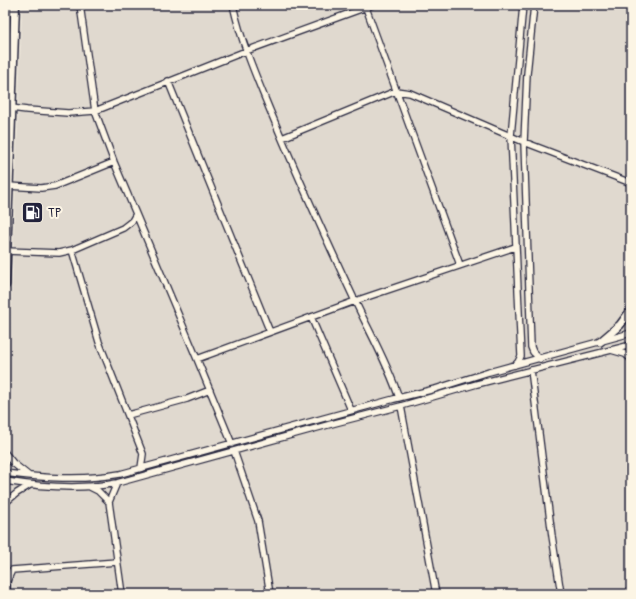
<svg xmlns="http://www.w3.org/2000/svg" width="636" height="599" viewBox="0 0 636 599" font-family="Pangolin,sans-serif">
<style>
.built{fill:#e0d9cf}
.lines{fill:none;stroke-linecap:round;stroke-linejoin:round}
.minor-casing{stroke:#22223b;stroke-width:8}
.major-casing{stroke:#22223b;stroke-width:10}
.highway-casing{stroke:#22223b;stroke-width:11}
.minor{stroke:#fcf5e5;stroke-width:5.5}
.major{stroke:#fcf5e5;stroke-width:7}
.highway{stroke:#fcf5e5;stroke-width:8}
.labels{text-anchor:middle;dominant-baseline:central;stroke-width:4;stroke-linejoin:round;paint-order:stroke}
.poi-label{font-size:12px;fill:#22223b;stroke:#fcf5e5;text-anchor:start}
</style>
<rect width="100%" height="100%" fill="#efe8db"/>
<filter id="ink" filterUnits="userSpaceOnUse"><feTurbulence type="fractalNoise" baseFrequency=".025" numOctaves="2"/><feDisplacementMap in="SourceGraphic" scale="8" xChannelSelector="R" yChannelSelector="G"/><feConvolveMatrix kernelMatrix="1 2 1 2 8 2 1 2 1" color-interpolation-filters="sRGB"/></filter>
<g filter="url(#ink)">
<!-- built -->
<path class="built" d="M 22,5 L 631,5 L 631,594 L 5,594 L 5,482 Z"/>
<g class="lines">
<defs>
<path id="minor" d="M 233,5 C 241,41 255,74 269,108 C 296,173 325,237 355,301 C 370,333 388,364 399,398
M 365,5 L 460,265
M 534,5 L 527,74 L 524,142 L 531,347 L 533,352 L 540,359
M 168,81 L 270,332
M 11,108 L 27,110 L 68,113 L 95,111 L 246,51 L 372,5
M 282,138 L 396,91 L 410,93 L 524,142 L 631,183
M 8,186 L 41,188 L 55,186 L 114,162
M 136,214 L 197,359 L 355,301 L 515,247
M 72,250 L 99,342 L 143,454 L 141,468
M 6,251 L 59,253 L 72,250 L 123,228 L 132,221 L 136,214 L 114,162 L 95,111 L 80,5
M 311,317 L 351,410
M 611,350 L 625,354 L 631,359
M 197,359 L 232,444
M 515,365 L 518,362 L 521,356 L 511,136 L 523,5
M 531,370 L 552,536 L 561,594
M 401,406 L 436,594
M 128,415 L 187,399 L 210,390
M 234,451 L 258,521 L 270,594
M 5,453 L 13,463 L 28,475
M 5,473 C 43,478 82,481 120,474 L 394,399 L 435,389 L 489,372 L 631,333
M 5,481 C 42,487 80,490 117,483 L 335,423 L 401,406 L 477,384 L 631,345
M 117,483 L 109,502 L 122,594
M 90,487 L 98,491 L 109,502
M 5,503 L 17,493 L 30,485
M 7,594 L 7,581 L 12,570 L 117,562"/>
<path id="major" d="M 600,342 L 620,325 L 631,310"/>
<path id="highway" d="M 5,285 L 15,5"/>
</defs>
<!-- minor casing -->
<use href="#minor" class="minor-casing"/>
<!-- major casing -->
<use href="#major" class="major-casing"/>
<!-- highway casing -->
<use href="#highway" class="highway-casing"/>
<!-- minor -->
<use href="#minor" class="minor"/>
<!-- major -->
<use href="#major" class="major"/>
<!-- highway -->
<use href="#highway" class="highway"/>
</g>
</g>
<!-- icons -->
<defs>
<symbol id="fuel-square" viewBox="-11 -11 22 22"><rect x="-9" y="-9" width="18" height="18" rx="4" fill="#22223b" stroke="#fcf5e5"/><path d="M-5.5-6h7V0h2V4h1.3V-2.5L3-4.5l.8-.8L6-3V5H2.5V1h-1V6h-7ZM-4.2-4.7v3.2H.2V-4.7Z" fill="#fff"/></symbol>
</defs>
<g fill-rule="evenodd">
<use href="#fuel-square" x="20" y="200" width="25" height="25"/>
</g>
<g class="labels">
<!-- poi labels -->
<g class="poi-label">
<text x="48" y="213">TP</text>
</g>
</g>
<!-- margin -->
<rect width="636" height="599" fill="none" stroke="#fcf5e5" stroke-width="20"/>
<rect x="10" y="10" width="616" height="579" fill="none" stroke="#22223b" stroke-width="1.5" filter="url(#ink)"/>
</svg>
